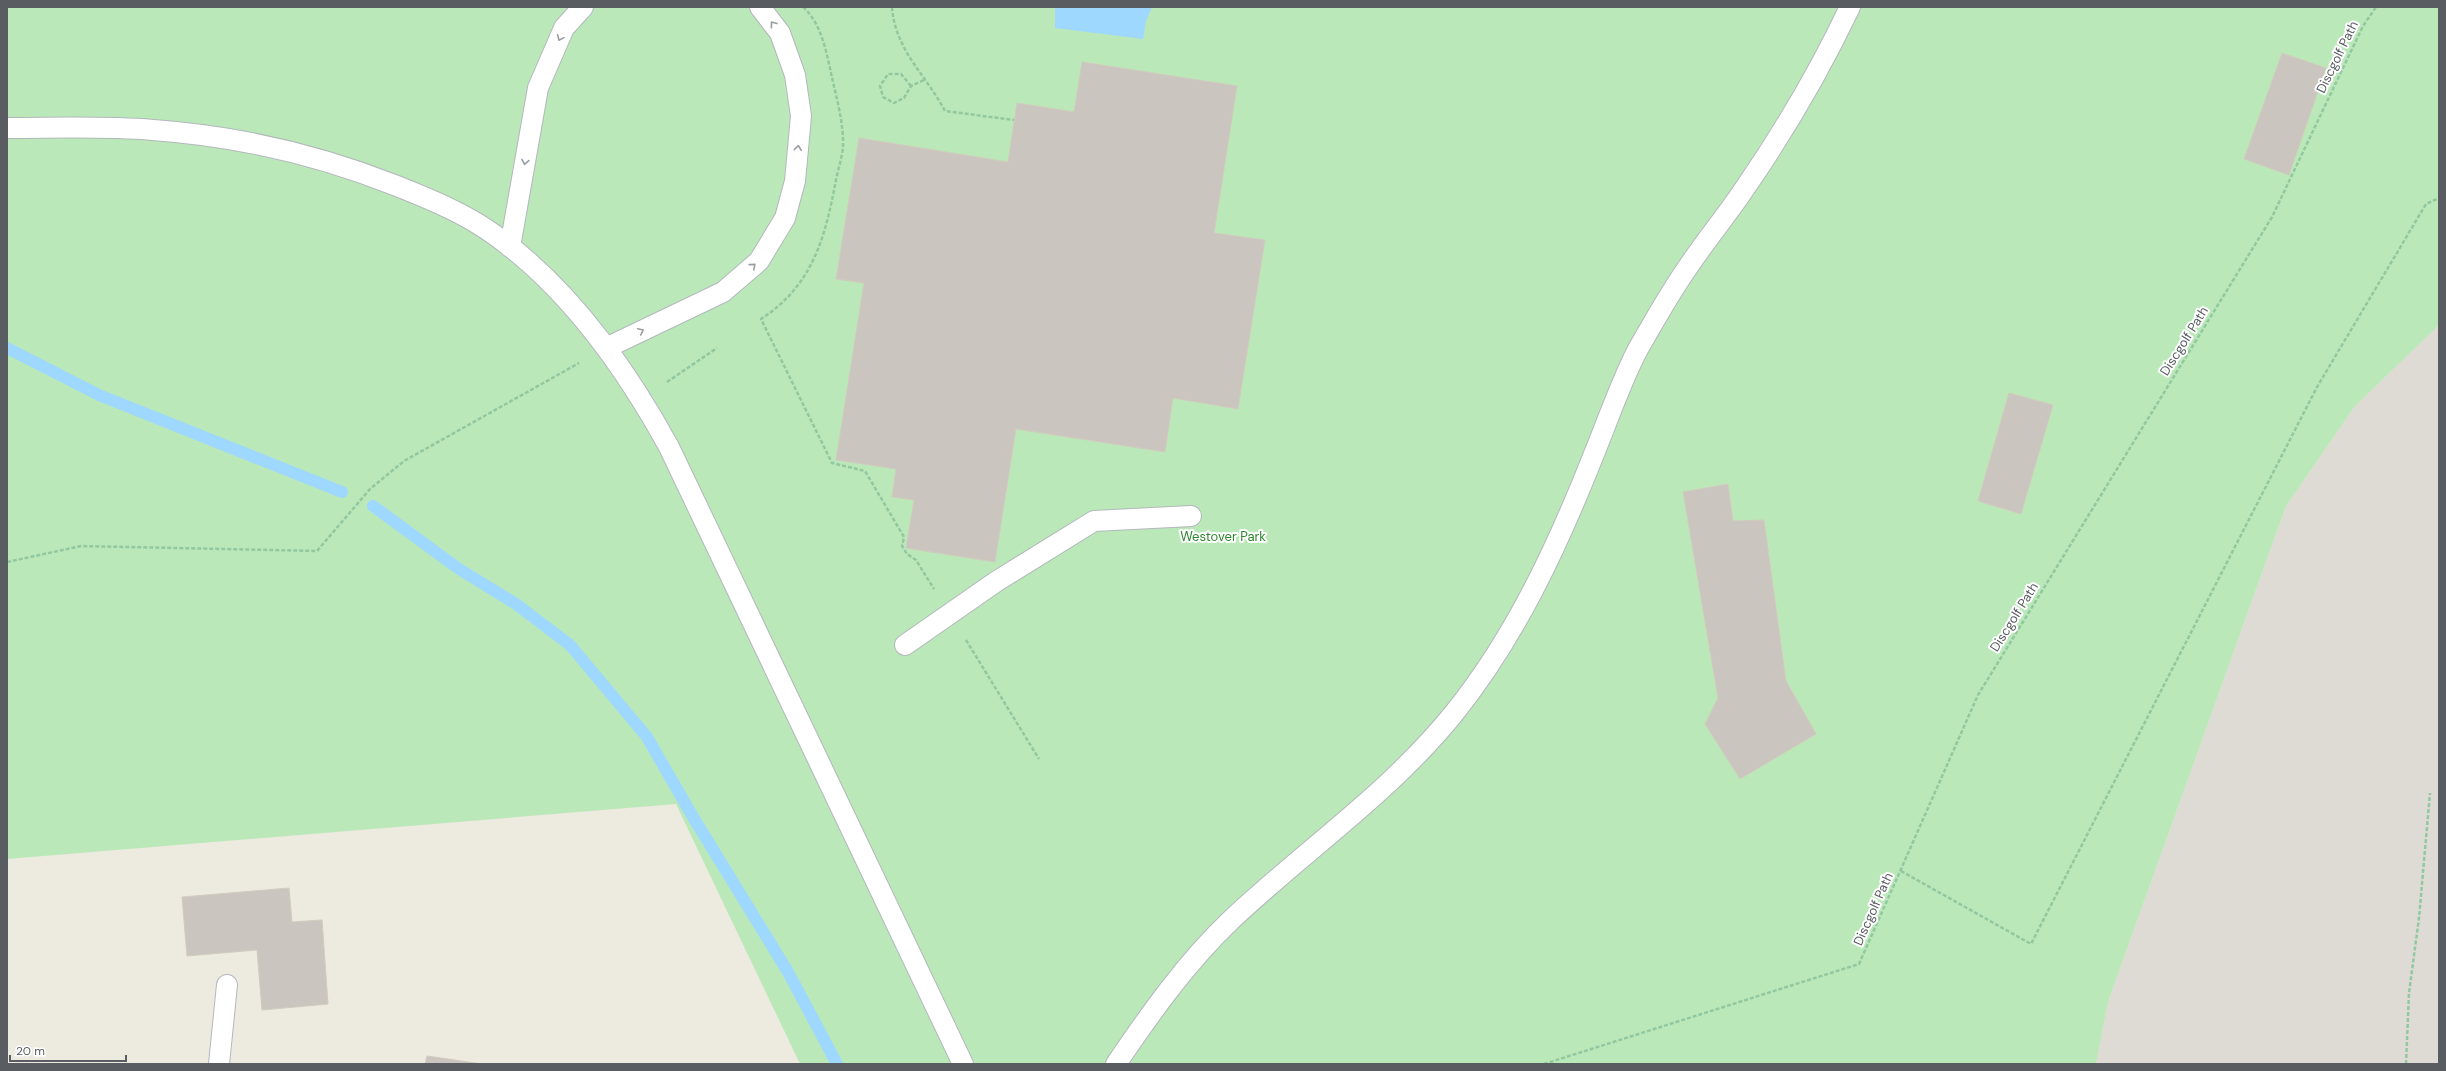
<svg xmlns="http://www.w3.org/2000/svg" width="2446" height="1071" viewBox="0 0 2446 1071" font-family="'DM Sans',sans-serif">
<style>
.industrial{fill:#dddbd4}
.green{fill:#bbe8b9}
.water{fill:#9ed8ff}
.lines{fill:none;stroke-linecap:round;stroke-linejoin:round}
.stream{stroke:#9ed8ff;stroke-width:12}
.building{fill:#cac6bf;stroke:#d2cbbe}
.lane-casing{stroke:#b3b7bc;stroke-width:22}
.path{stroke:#92c8a0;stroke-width:2.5;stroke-dasharray:4 2;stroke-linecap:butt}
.lane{stroke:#fff;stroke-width:20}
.oneway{stroke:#9b9ea1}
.labels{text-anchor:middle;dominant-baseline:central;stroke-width:4;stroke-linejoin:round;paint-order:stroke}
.street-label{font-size:13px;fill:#595d62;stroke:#fff}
.park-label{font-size:13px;fill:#2e852e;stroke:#fff}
</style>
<rect width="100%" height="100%" fill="#edeae0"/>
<!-- industrial -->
<path class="industrial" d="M 2439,325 L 2439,1064 L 2096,1064 L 2108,1002 L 2286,506 L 2355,406 Z"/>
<!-- green -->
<path class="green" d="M 7,7 L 2439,7 L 2439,325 L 2355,406 L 2286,506 L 2108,1002 L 2096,1064 L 800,1064 L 676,804 L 7,859 Z"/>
<!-- water -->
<path class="water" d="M 1055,7 L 1152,7 L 1146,21 L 1143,39 L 1055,28 Z"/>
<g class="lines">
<!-- stream -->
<path class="stream" d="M 7,348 L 99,395 L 342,492
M 373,506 L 459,569 L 516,604 L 570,645 L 647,737 L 693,817 L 788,972 L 837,1064"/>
</g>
<!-- building -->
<path class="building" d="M 2282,53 L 2326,68 L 2289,175 L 2244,159 Z
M 1082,62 L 1237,86 L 1214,233 L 1265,240 L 1238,409 L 1173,398 L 1165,452 L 1016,429 L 995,562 L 906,548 L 914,500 L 892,497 L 896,469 L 836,460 L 864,283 L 836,279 L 859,138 L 1008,162 L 1017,103 L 1074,112 Z
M 2009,393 L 2053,405 L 2021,514 L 1978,501 Z
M 1728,484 L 1733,521 L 1764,520 L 1786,681 L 1816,734 L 1740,779 L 1705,724 L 1718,698 L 1683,492 Z
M 289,888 L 292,922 L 322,920 L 328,1004 L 262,1010 L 257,950 L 187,956 L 182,897 Z
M 427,1056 L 482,1064 L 425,1064 Z"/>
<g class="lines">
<defs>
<path id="lane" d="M 7,128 C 55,128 104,126 153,130 C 237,136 319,155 397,186 C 427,198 459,211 486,229 C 565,282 624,365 669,447 L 963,1064
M 510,247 L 538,88 L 564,28 L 583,7
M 606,348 L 723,292 L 759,261 L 785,218 L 795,181 L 801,116 L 795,75 L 780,33 L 760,7
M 905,645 L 997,581 L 1094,521 L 1191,516
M 219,1064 L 227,985
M 1116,1064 C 1150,1014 1186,963 1230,921 C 1305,850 1390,793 1455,712 C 1516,636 1558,545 1594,454 C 1608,420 1620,384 1637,351 C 1653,323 1669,294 1688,267 C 1706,240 1727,215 1745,188 C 1785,130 1820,70 1850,7"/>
</defs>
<!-- lane casing -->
<use href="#lane" class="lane-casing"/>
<!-- path -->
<path class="path" d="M 803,7 C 821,23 826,50 831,73 C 836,96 844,123 843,147 C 842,158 838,169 836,180 C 825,238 813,285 761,319 L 832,463 L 865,471 L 904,537 L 902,546 L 907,554 L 916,560 L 934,589
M 892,7 C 895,50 926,75 945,111 L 1014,120
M 911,86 L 901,74 L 888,74 L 880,86 L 883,97 L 894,103 L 904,98 L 911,86 L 926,79
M 667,382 L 717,348
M 7,562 L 81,546 L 317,551 L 370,489 L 404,461 L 579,363
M 966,640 L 1039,759
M 1901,871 L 2031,944 L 2317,387 L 2426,204 L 2439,198
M 1544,1064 L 1859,964 L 1978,695 L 2272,217 L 2363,26 L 2376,7
M 2406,1064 L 2409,993 L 2419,918 L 2430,793"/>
<!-- lane -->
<use href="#lane" class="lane"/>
</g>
<!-- one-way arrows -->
<defs><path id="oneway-chevron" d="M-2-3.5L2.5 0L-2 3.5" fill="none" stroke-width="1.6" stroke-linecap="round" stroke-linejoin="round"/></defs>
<g class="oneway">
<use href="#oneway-chevron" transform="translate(773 24) rotate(-127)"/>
<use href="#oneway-chevron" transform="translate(560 38) rotate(114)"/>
<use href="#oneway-chevron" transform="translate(798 148) rotate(-84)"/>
<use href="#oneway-chevron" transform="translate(525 162) rotate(100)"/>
<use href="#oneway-chevron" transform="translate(753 266) rotate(-41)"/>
<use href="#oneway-chevron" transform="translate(641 331) rotate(-25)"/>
</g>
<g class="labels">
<!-- street labels -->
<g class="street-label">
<text transform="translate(2337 57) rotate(-64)">Discgolf Path</text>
<text transform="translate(2184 341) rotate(-58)">Discgolf Path</text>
<text transform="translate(2014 617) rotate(-58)">Discgolf Path</text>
<text transform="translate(1873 909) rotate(-66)">Discgolf Path</text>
</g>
<!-- park labels -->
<g class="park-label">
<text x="1223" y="536">Westover Park</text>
</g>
</g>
<!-- border -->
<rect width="2446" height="1071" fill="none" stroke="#595d62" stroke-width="16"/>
<!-- scale -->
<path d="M10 1055v6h116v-6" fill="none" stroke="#595d62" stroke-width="2"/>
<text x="16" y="1055" font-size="12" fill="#595d62" stroke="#ffffff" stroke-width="3" paint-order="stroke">20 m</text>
</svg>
